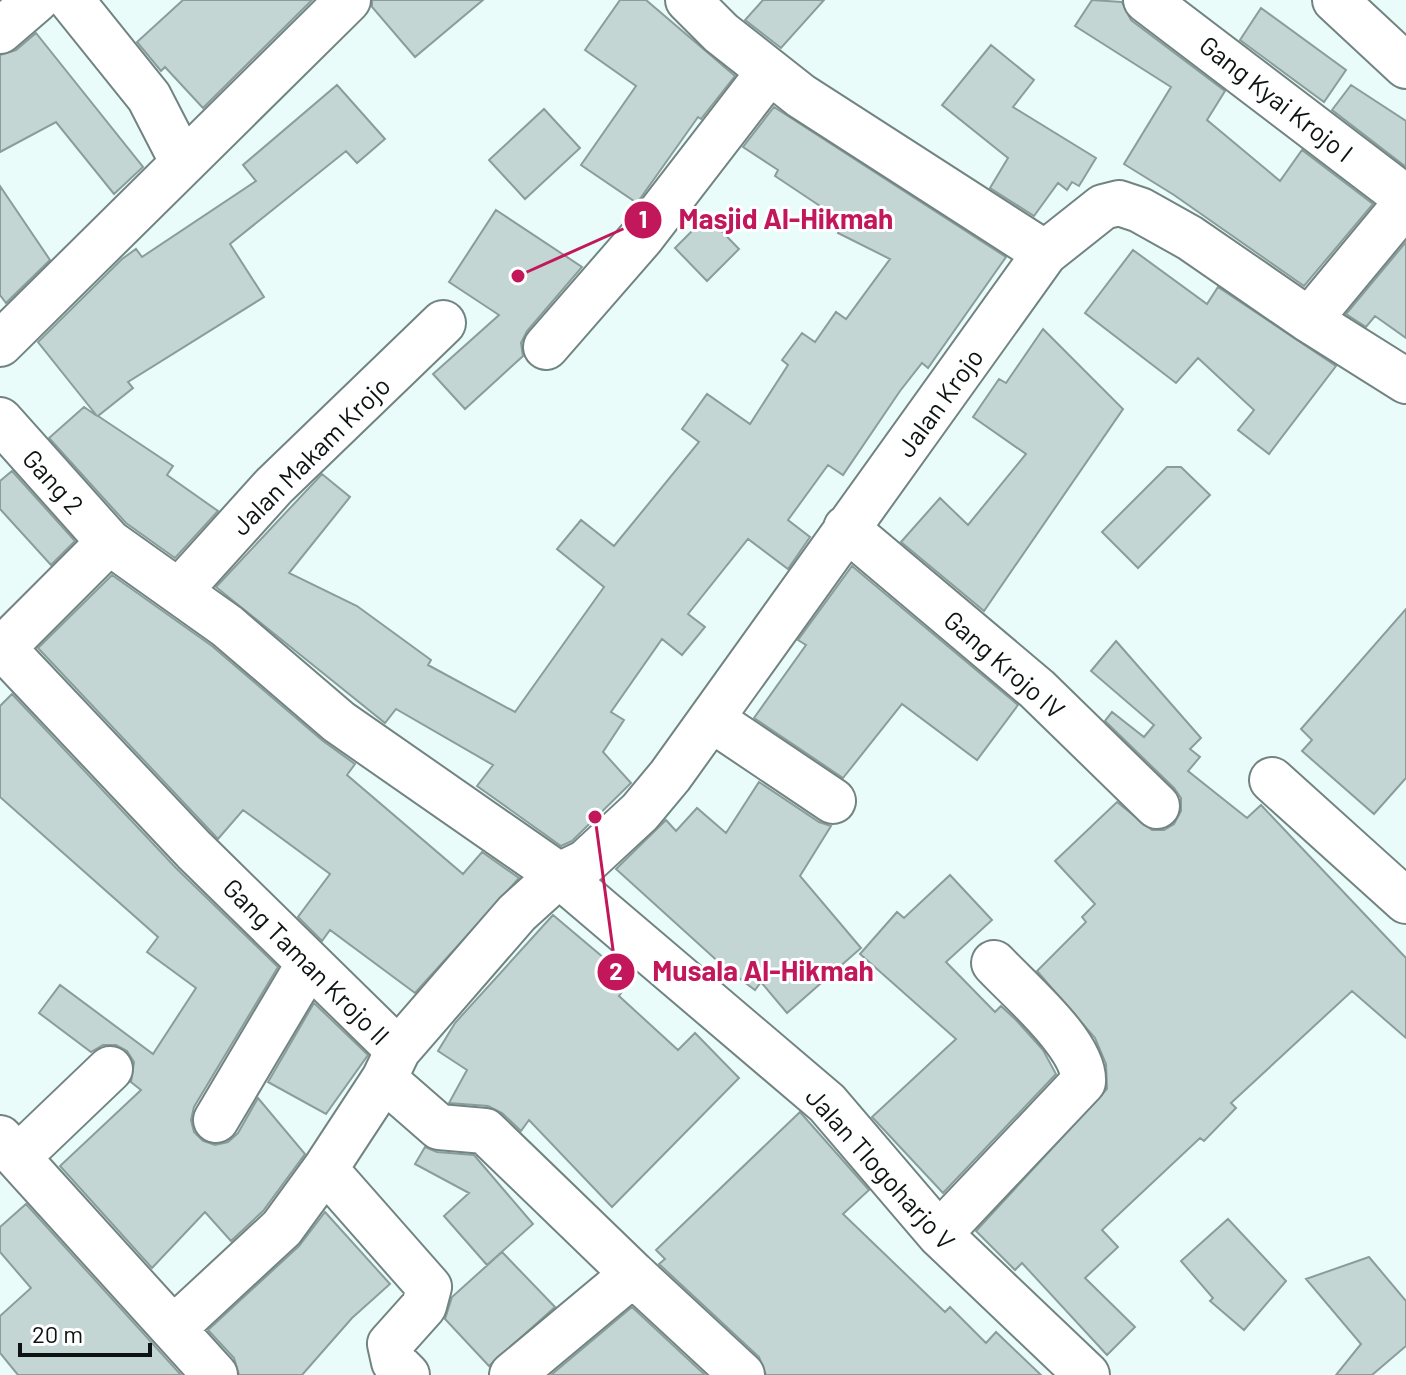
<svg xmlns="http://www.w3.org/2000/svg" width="1406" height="1375" viewBox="0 0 1406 1375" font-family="Barlow,sans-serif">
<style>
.building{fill:#c3d6d4;stroke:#8b9d9b;stroke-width:2}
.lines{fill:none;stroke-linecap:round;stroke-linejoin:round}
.minor-casing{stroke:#728482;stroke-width:48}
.minor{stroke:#fff;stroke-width:44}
.labels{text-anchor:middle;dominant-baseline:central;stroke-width:6;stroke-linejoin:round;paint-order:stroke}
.street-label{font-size:26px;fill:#0c1312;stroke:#fff}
.leader{fill:none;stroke:#c2185b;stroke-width:3}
.callout-dot{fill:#c2185b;stroke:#fff;stroke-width:3}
.mark-label{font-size:24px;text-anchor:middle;font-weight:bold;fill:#fff}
.callout-label{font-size:28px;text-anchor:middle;font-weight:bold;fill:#c2185b;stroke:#fff;stroke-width:6;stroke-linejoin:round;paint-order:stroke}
</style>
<rect width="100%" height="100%" fill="#e9fcfa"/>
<!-- building -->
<path class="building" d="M 183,0 L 312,0 L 203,108 L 165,67 L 161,71 L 137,42 Z
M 372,0 L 483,0 L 415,57 L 372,7 Z
M 620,0 L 646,0 L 735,76 L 701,119 L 698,117 L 637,203 L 581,165 L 636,86 L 585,50 Z
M 763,0 L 824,0 L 781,48 L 745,20 Z
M 1092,0 L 1122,2 L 1131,20 L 1225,91 L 1207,120 L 1280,181 L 1302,150 L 1373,204 L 1304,286 L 1174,195 L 1124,164 L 1171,87 L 1075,26 Z
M 1261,8 L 1346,70 L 1324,102 L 1240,40 Z
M 36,33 L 143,167 L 114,194 L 56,122 L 0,152 L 0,55 L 16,50 Z
M 991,45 L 1034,80 L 1013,107 L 1096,158 L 1079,186 L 1072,182 L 1067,190 L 1058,183 L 1034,216 L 990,188 L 1008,158 L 942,105 Z
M 337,85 L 385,139 L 357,163 L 346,151 L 230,244 L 264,297 L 128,382 L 133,388 L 98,416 L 173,466 L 167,475 L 218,511 L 175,558 L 126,523 L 49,438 L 84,407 L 97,416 L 38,342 L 122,259 L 136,249 L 142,257 L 256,181 L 243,165 Z
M 1351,85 L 1406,121 L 1406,167 L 1332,110 Z
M 774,107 L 1006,257 L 928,368 L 922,363 L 900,391 L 843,475 L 828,465 L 788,520 L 810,537 L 788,569 L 748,539 L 688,614 L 705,627 L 682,655 L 662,639 L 611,712 L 624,720 L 603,752 L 631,783 L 572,841 L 561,846 L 477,786 L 493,765 L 396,709 L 385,723 L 216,587 L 322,474 L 350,497 L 289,573 L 357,606 L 431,660 L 428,665 L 515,712 L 604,587 L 557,549 L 581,520 L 614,546 L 699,442 L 682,429 L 707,394 L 750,424 L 788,365 L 782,360 L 802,333 L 815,342 L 836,312 L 846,319 L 890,259 L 838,233 L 844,222 L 775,176 L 778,170 L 743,147 Z
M 544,109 L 580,148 L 525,199 L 489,160 Z
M 0,186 L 50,260 L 6,303 L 0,295 Z
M 496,210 L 582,267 L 527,331 L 521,343 L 523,356 L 465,409 L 433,374 L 499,315 L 449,282 Z
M 707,216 L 739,249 L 707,281 L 675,248 Z
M 1406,242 L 1406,338 L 1375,316 L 1366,327 L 1346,314 Z
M 1133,250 L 1207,304 L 1218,287 L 1336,366 L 1269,454 L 1238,430 L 1254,410 L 1198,358 L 1176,383 L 1085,313 Z
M 1043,329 L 1123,409 L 984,611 L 901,542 L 940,498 L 968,525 L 1026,454 L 973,417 L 999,379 L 1006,383 Z
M 1167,467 L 1181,467 L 1210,495 L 1138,568 L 1102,532 Z
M 12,471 L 75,541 L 51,565 L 0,509 L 0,481 Z
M 852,566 L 1018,705 L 977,760 L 902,704 L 843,778 L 754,718 L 806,645 L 798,640 Z
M 112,575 L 212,646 L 323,741 L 355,764 L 347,775 L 463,874 L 482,852 L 519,878 L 415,993 L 330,930 L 322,941 L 298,917 L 330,874 L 243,810 L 218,839 L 38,648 Z
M 1406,609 L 1406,778 L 1374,814 L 1302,751 L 1312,740 L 1301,729 Z
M 1116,641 L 1201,738 L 1190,749 L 1200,757 L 1188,771 L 1247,818 L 1261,805 L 1406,958 L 1406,1038 L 1352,991 L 1231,1103 L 1236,1108 L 1204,1141 L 1200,1138 L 1102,1230 L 1118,1247 L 1085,1278 L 1135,1327 L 1107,1355 L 1022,1263 L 1015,1270 L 976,1231 L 1107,1089 L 1106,1064 L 1095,1038 L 1037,971 L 1086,922 L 1082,917 L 1095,904 L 1055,861 L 1117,802 L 1152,830 L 1164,830 L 1174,824 L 1181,811 L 1181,798 L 1174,788 L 1105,721 L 1112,712 L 1144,737 L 1154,725 L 1091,671 Z
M 12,694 L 176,868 L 278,967 L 194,1107 L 191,1120 L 194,1132 L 203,1141 L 215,1145 L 228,1142 L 238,1133 L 258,1098 L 305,1154 L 263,1211 L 231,1241 L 205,1212 L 152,1268 L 60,1166 L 141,1090 L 131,1082 L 134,1062 L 127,1051 L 116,1045 L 103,1045 L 91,1052 L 39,1013 L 60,985 L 153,1054 L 196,988 L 147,952 L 158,937 L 0,797 L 0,706 Z
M 759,782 L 819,822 L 831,826 L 800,876 L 861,948 L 787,1013 L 761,982 L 755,990 L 723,966 L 616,869 L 666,820 L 676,831 L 697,808 L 726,833 Z
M 950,875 L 992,920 L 946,962 L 995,1012 L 1001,1006 L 1016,1020 L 1043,1050 L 1056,1074 L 943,1193 L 872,1117 L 956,1039 L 860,954 L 897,912 L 904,918 Z
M 553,915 L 630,980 L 619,996 L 678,1050 L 695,1033 L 739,1078 L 612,1207 L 529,1120 L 521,1131 L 502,1113 L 488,1106 L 449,1103 L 467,1070 L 438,1051 L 455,1023 Z
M 314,1003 L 368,1055 L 326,1114 L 268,1082 Z
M 800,1112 L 869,1190 L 843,1214 L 945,1312 L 950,1307 L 986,1343 L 996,1332 L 1041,1375 L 766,1375 L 759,1357 L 659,1264 L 665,1259 L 656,1250 Z
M 425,1147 L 437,1152 L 474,1155 L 533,1224 L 487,1265 L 444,1216 L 469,1193 L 415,1164 Z
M 26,1204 L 181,1375 L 18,1375 L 0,1353 L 0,1316 L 31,1288 L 0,1252 L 0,1227 Z
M 325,1212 L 390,1284 L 352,1318 L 302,1375 L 239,1375 L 234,1358 L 208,1330 L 299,1246 Z
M 1228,1219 L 1286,1281 L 1244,1330 L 1210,1301 L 1213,1298 L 1181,1261 Z
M 502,1252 L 555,1307 L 489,1366 L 445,1319 L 452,1297 Z
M 1369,1257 L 1406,1301 L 1406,1346 L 1372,1375 L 1336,1375 L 1361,1344 L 1306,1279 Z
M 632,1307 L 705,1375 L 551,1375 Z"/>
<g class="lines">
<defs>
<path id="minor" d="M 71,0 L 149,97 L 183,163
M 688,0 L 721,33 L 801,96 L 1045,253
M 1146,0 L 1406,198
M 1335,0 L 1406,66
M 0,31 L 36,0
M 1309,320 L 1406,203
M 0,344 L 348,0
M 546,347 L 641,238 L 769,72
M 0,420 L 109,542 L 227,626 L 339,722 L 559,875 L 827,1103 L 939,1234 L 1087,1375
M 846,528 L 1037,689 L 1157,806
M 180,590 L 274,486 L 443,323
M 3,648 L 194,850 L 398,1050 L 384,1079 L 325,1169 L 429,1287 L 424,1306 L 390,1344 L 394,1362 L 407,1375
M 0,651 L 109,542
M 711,719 L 833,801
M 1272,780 L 1406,901
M 398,1050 L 517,913 L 559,875 L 586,862 L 640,812 L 670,776 L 1045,253 L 1103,207 L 1119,203 L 1140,210 L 1190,238 L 1309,320 L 1406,381
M 384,1079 L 439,1127 L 485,1131 L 633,1274
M 216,1120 L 308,965
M 0,1138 L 215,1375
M 18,1157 L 110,1069
M 939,1234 L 1083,1082 C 1086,1046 1018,989 994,963
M 174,1328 L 282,1228 L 325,1169
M 512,1375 L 633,1274 L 742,1375"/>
</defs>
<!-- minor casing -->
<use href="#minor" class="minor-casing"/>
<!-- minor -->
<use href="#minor" class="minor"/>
</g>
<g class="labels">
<!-- street labels -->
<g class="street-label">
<text transform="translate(1277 98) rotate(38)">Gang Kyai Krojo I</text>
<text transform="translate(939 402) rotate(-54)">Jalan Krojo</text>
<text transform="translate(310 455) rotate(-45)">Jalan Makam Krojo</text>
<text transform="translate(54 481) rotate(48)">Gang 2</text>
<text transform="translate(1005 664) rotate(41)">Gang Krojo IV</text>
<text transform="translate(307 961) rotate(45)">Gang Taman Krojo II</text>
<text transform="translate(881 1168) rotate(48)">Jalan Tlogoharjo V</text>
</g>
</g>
<!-- callouts -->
<path class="leader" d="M518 276L643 220M595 817L616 972"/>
<g class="callout-dot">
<circle cx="518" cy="276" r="8"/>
<circle cx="595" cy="817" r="8"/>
<circle cx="643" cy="220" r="20"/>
<circle cx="616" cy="972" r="20"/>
</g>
<g class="mark-label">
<text x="643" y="228">1</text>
<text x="616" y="980">2</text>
</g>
<g class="callout-label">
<text x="786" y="229">Masjid Al-Hikmah</text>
<text x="763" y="981">Musala Al-Hikmah</text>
</g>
<!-- scale -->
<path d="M20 1343v12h130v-12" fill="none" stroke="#0c1312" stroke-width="4"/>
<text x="32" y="1343" font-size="24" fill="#0c1312" stroke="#ffffff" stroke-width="6" paint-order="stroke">20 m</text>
</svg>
